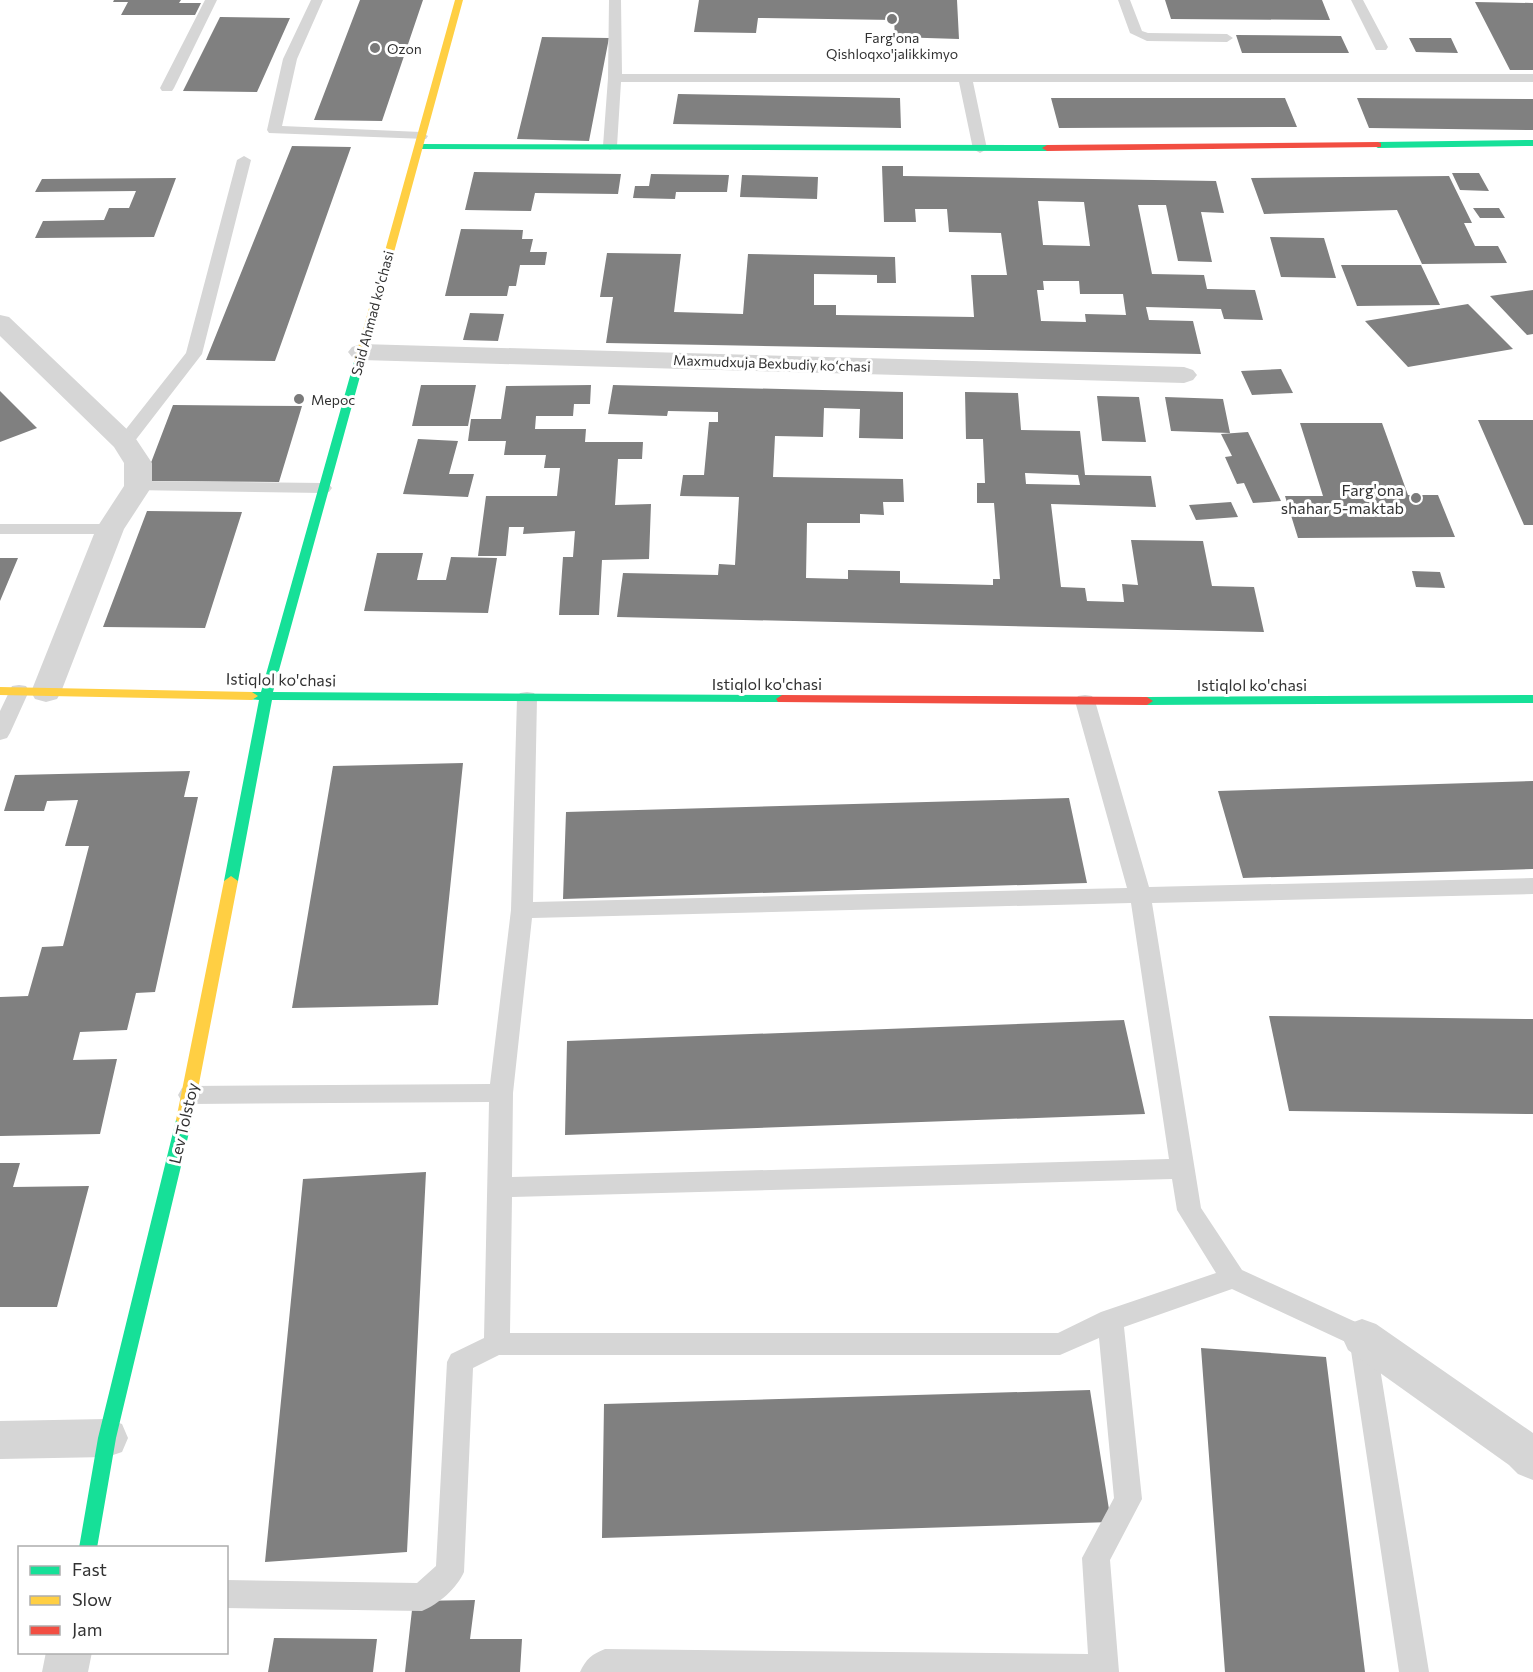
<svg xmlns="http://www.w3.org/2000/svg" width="1533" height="1672" viewBox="0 0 1533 1672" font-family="Commissioner,sans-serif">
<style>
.building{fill:#808080;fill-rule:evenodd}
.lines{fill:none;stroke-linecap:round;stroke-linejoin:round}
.lane{fill:#d6d6d6;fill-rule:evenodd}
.street{fill:#d6d6d6;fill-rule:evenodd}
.fast{fill:#16e098;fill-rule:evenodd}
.slow{fill:#ffcf43;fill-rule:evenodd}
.jam{fill:#f24e42;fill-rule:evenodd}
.poi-dot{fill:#7a7a7a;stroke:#fff;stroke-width:2}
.labels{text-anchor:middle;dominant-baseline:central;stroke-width:6;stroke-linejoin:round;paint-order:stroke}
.far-poi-label{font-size:14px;fill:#323232;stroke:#fff;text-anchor:start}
.far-street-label{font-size:14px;fill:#323232;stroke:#fff}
.poi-label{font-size:16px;fill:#323232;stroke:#fff;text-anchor:end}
.street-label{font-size:16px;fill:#323232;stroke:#fff}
</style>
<rect width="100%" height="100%" fill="#fff"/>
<!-- building -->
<path class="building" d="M 114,0 L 181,0 L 179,3 L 201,3 L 195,15 L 121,15 L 128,2 L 113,2 Z
M 360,0 L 423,0 L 382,121 L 314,120 Z
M 699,0 L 957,0 L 959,39 L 895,37 L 894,20 L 758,18 L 756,33 L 694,32 Z
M 1165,0 L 1322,0 L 1330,20 L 1171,19 Z
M 1475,2 L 1533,3 L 1533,70 L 1510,70 Z
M 220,17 L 290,18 L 257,92 L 183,91 Z
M 1236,35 L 1341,36 L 1349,53 L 1242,53 Z
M 542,37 L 609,38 L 589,141 L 517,139 Z
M 1409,38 L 1451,38 L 1458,53 L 1416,52 Z
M 678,94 L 900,98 L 901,128 L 673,124 Z
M 1051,98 L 1285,98 L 1297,127 L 1059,128 Z
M 1357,98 L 1533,99 L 1533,130 L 1369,128 Z
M 292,146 L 351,147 L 275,361 L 206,360 Z
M 882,166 L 903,166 L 903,176 L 1216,181 L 1224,213 L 1201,212 L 1212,262 L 1178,261 L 1166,205 L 1138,205 L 1152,274 L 1204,275 L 1207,289 L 1255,290 L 1263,320 L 1224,319 L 1221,309 L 1146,307 L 1149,320 L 1193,321 L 1201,354 L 606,343 L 613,297 L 600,297 L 607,253 L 681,254 L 674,312 L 743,314 L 748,254 L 895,257 L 896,283 L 877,283 L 877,275 L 814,274 L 814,305 L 836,305 L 836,315 L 974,317 L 971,275 L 1007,275 L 1001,233 L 949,232 L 947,209 L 915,209 L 916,222 L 884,222 ZM 1038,201 L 1084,202 L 1090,246 L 1043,245 ZM 1043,281 L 1079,281 L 1080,294 L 1123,294 L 1126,315 L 1085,314 L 1086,322 L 1041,321 L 1037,290 L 1044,290 Z
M 474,172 L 621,174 L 618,194 L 535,193 L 531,211 L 465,210 Z
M 1452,173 L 1479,173 L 1489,191 L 1460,190 Z
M 651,174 L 729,175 L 727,192 L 676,192 L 675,199 L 633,198 L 635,186 L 649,186 Z
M 742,175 L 818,177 L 817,199 L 740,197 Z
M 1449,176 L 1472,223 L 1464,223 L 1475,246 L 1498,246 L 1507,263 L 1422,264 L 1397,210 L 1264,214 L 1251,178 Z
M 176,178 L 154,237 L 35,238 L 43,221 L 104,220 L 109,208 L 129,208 L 136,191 L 35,192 L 42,179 Z
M 1473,208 L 1499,208 L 1505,218 L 1480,218 Z
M 461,229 L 523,230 L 522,239 L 533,239 L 530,252 L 547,252 L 545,265 L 520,265 L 516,286 L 509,286 L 507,296 L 445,296 Z
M 1270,237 L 1324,238 L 1336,278 L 1281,277 Z
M 1341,265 L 1421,265 L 1440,305 L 1357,306 Z
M 1533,290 L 1533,334 L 1527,335 L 1490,296 Z
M 1468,304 L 1513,349 L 1408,367 L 1365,321 Z
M 470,313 L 504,314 L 498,341 L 463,340 Z
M 1281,369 L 1293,393 L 1252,395 L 1241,371 Z
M 421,385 L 476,385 L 468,426 L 412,426 Z
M 591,385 L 590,404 L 574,404 L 573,416 L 536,416 L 535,429 L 586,429 L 585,442 L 643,442 L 642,459 L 618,459 L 615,505 L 651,504 L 649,559 L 602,560 L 599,615 L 559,615 L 563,557 L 573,557 L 575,531 L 523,534 L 524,527 L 509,527 L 506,556 L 478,556 L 486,496 L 557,496 L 560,468 L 544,468 L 546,455 L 504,455 L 506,441 L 468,441 L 471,419 L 501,419 L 506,386 Z
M 613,385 L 903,392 L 903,439 L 859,438 L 860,409 L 824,408 L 823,437 L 775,436 L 773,477 L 903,479 L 904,502 L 883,502 L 884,515 L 860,514 L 860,523 L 807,523 L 806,578 L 848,579 L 848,570 L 900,571 L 900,583 L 950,584 L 993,585 L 993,579 L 1000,579 L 994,503 L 977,503 L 977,483 L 985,483 L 983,439 L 966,439 L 965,392 L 1018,393 L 1021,430 L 1080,431 L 1085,475 L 1151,476 L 1156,507 L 1051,504 L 1061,587 L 1085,588 L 1087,601 L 1124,602 L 1122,584 L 1138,585 L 1131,540 L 1203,541 L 1212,586 L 1254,587 L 1264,632 L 617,617 L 623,573 L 718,575 L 719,564 L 735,565 L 739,497 L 680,496 L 683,475 L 704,475 L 709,422 L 718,422 L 718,412 L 668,411 L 667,416 L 608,414 ZM 1025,473 L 1078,475 L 1080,485 L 1026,484 Z
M 0,391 L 37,428 L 0,442 Z
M 1097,396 L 1139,397 L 1146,442 L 1102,441 Z
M 1165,397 L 1223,399 L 1230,433 L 1171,431 Z
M 173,405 L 302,406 L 279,482 L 144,481 Z
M 1478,420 L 1533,420 L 1533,525 L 1524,525 Z
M 1300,423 L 1382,423 L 1408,495 L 1438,495 L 1455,537 L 1298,538 L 1285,496 L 1323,496 Z
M 1248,432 L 1281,501 L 1253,503 L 1244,483 L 1237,484 L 1225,457 L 1232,456 L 1221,434 Z
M 418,439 L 458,441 L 449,474 L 474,474 L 468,497 L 403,494 Z
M 1231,502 L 1238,517 L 1196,520 L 1189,505 Z
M 147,511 L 242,512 L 205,628 L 103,627 Z
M 377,553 L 423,553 L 417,580 L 446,580 L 451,557 L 497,558 L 488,613 L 364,611 Z
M 0,558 L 18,558 L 0,601 Z
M 1412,571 L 1440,572 L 1445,588 L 1416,587 Z
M 463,763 L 438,1005 L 292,1008 L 333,766 Z
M 190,771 L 184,797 L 198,797 L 155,992 L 136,993 L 127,1030 L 80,1032 L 73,1060 L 117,1059 L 100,1134 L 0,1136 L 0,997 L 28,996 L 42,947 L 63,946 L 89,846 L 65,846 L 78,800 L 47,801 L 44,811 L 4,811 L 15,775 Z
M 1533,781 L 1533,869 L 1243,878 L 1218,791 Z
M 1069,798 L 1087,883 L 563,899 L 566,812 Z
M 1269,1016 L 1533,1019 L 1533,1114 L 1289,1111 Z
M 1124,1020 L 1145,1114 L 565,1135 L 567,1041 Z
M 0,1163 L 20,1163 L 13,1187 L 89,1186 L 57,1307 L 0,1307 Z
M 426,1172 L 407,1552 L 265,1562 L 303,1179 Z
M 1201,1348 L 1326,1357 L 1365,1672 L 1225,1672 Z
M 1090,1390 L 1111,1522 L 602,1538 L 604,1404 Z
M 475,1600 L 470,1639 L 522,1639 L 520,1672 L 405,1672 L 413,1601 Z
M 274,1638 L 377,1639 L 373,1672 L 268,1672 Z"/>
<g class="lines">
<!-- lane -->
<path class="lane" d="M 205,0 L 217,0 L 174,88 L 172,91 L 162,91 L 160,88 Z
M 311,0 L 323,0 L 297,59 L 282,126 L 421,132 L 428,136 L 426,139 L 269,133 L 267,130 L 283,59 Z
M 609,0 L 621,0 L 622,74 L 1533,74 L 1533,82 L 973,82 L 987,149 L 980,153 L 973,149 L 959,82 L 621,82 L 617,146 L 610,150 L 603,146 L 608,78 Z
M 1118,0 L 1130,0 L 1142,31 L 1148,33 L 1227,34 L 1233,38 L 1227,42 L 1147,41 L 1130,33 Z
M 1351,0 L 1363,0 L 1388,47 L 1386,50 L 1376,50 Z
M 244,156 L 251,160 L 202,354 L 131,446 L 119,446 L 116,442 L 119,438 L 186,353 L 237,160 Z
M 138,481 L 323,483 L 329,484 L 332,488 L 329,492 L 323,493 L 132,490 L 129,486 L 132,482 Z
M 0,524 L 110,524 L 116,525 L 119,529 L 116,533 L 110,534 L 0,534 Z
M 19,685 L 26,686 L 29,691 L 10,733 L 7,738 L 0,740 L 0,711 L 12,686 Z
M 527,692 L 534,693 L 537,698 L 533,902 L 1127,888 L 1075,701 L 1078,696 L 1085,695 L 1092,696 L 1095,701 L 1149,887 L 1533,878 L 1533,894 L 1152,903 L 1201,1208 L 1242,1270 L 1371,1329 L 1375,1337 L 1429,1672 L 1399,1672 L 1350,1344 L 1232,1289 L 1124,1327 L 1142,1499 L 1110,1560 L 1119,1672 L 580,1672 C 586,1659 592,1654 605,1649 L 1088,1654 L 1082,1558 L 1114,1498 L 1099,1338 L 1060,1355 L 499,1355 L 473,1368 L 464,1572 C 457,1588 439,1604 422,1611 L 226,1608 L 226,1580 L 417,1583 L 436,1566 L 447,1362 L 451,1354 L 484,1338 L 489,1102 L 190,1104 L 182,1102 L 178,1095 L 182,1088 L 190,1086 L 490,1084 L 511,910 L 517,698 L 520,693 ZM 1131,903 L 1169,1159 L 512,1177 L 513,1093 L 532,918 ZM 1172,1179 L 1177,1210 L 1216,1273 L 1101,1312 L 1058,1333 L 510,1333 L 512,1197 Z"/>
<!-- street -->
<path class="street" d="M 0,315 L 9,317 L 134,436 L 152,463 L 152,486 L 124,529 L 61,692 L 57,699 L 46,702 L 35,699 L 31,692 L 96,529 L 124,486 L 124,463 L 114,447 L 0,336 Z
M 361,344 L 1184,367 L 1193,370 L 1197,375 L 1193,380 L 1184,383 L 361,360 L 352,357 L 348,352 L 352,347 Z
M 1362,1319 L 1376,1324 L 1533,1433 L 1533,1480 L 1518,1474 L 1509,1465 L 1348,1350 L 1342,1337 L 1348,1324 Z
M 107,1419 L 122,1424 L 128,1438 L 122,1452 L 107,1457 L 0,1459 L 0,1421 Z
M 46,1652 L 92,1652 L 88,1672 L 42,1672 Z"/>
<!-- fast -->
<path class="fast" d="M 1533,140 L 1533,146 L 1378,148 L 1373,145 L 1378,142 Z
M 415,144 L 1047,145 L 1052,148 L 1047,151 L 418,149 L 415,148 Z
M 359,359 L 364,362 L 273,692 L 782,695 L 788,699 L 786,702 L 272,700 L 238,881 L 236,885 L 226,885 L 224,881 L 259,700 L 248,699 L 246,696 L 252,692 L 261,692 L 354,362 Z
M 1533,695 L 1533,703 L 1147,705 L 1141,701 L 1147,697 Z
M 184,1114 L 189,1116 L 192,1120 L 116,1438 L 97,1548 L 79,1548 L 98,1438 L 176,1120 L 179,1116 Z"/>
<!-- slow -->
<path class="slow" d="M 455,0 L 463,0 L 364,362 L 363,364 L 355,364 L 354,362 Z
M 0,687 L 252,692 L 258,696 L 252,700 L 0,695 Z
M 231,876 L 238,881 L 192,1120 L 189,1124 L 184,1126 L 179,1124 L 176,1120 L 224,881 Z"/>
<!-- jam -->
<path class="jam" d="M 1378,142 L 1381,143 L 1381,147 L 1047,151 L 1042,148 L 1047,145 Z
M 782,695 L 1147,697 L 1153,701 L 1147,705 L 778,702 L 776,699 Z"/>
</g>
<!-- markers -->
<g class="poi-dot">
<circle cx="892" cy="19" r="6"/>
<circle cx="375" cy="48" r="6"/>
<circle cx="299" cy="399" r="6"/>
<circle cx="1416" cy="498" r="6"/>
</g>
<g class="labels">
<!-- far-poi labels -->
<g class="far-poi-label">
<text x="892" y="37" text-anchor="middle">Farg'ona<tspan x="892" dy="16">Qishloqxo'jalikkimyo</tspan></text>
<text x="387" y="48">Ozon</text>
<text x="311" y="399">Мерос</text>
</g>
<!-- far-street labels -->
<g class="far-street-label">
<text transform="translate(372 313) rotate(-75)">Said Ahmad ko'chasi</text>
<text transform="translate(772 363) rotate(2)">Maxmudxuja Bexbudiy koʻchasi</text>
</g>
<!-- poi labels -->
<g class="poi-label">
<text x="1404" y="489">Farg'ona<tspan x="1404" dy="18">shahar 5-maktab</tspan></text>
</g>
<!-- street labels -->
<g class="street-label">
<text transform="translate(281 679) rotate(1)">Istiqlol ko'chasi</text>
<text x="767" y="683">Istiqlol ko'chasi</text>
<text x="1252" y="684">Istiqlol ko'chasi</text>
<text transform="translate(183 1123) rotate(-77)">Lev Tolstoy</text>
</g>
</g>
<!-- legend -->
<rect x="18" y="1546" width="210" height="108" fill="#ffffff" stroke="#adadad" stroke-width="1.5"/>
<rect x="30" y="1566" width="30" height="9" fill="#16e098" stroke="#adadad" stroke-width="1.5"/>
<text x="72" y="1576" font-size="18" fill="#323232">Fast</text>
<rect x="30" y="1596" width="30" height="9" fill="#ffcf43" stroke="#adadad" stroke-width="1.5"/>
<text x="72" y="1606" font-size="18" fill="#323232">Slow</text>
<rect x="30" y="1626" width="30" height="9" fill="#f24e42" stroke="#adadad" stroke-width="1.5"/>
<text x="72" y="1636" font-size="18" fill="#323232">Jam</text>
</svg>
